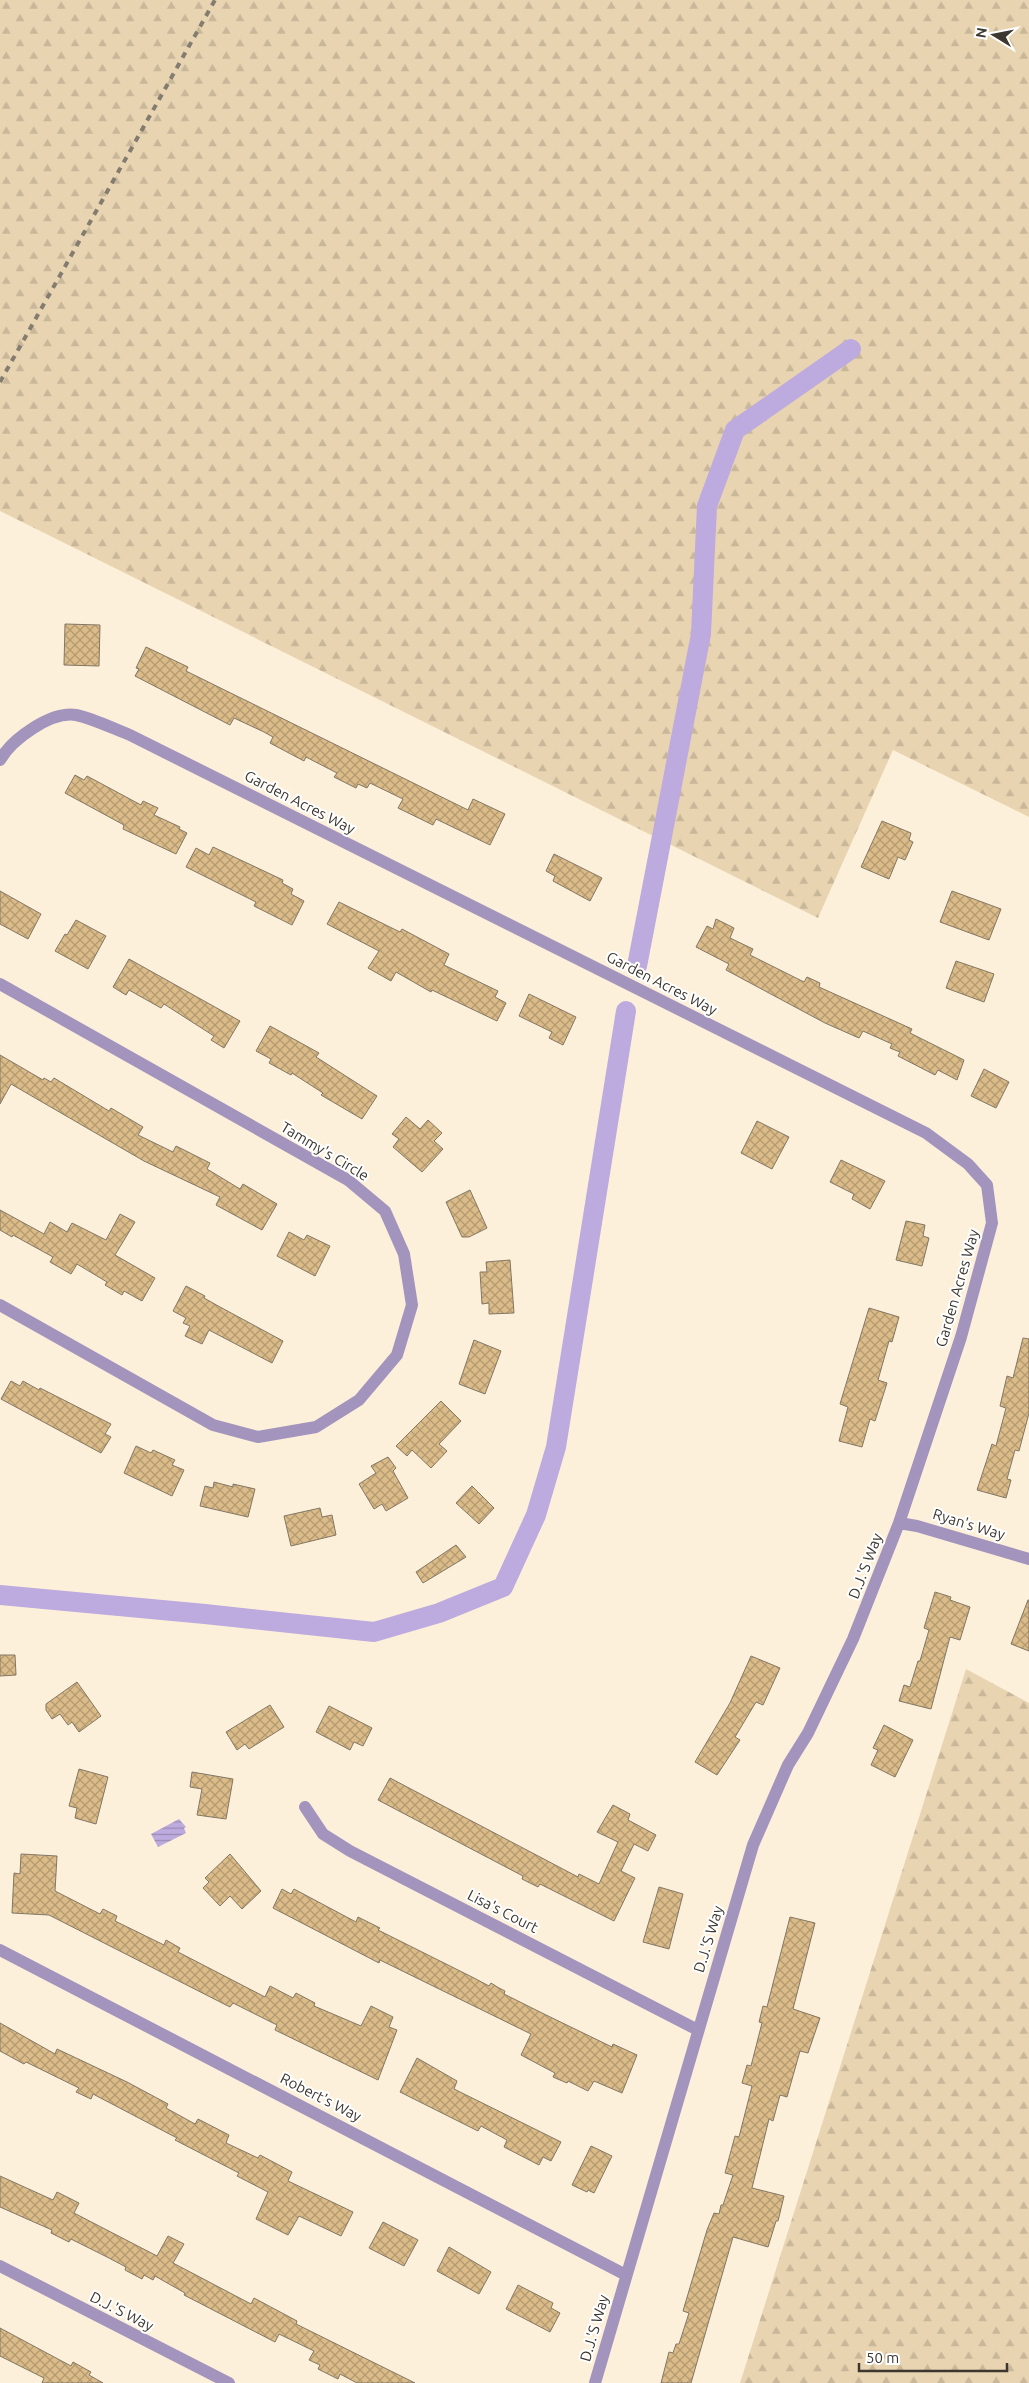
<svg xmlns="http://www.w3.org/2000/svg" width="1029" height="2383" viewBox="0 0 1029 2383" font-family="Ubuntu,sans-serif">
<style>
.forest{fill:url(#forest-firs)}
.water{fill:url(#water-rules)}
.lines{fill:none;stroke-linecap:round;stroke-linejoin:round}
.canal{stroke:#bdaade;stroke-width:20}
.building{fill:url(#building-cross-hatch);stroke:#827765}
.minor{stroke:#a394bd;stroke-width:12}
.rail{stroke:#847c6f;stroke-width:4;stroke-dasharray:6 6;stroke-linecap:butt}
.labels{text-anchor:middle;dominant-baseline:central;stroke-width:4;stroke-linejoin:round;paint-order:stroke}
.street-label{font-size:15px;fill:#3c372f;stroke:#fff}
</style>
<defs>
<pattern id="forest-firs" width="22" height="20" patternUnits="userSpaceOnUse" patternTransform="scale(1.25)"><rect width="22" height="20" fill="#e9d4b2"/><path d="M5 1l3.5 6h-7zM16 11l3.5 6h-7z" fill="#c9b799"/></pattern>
<pattern id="water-rules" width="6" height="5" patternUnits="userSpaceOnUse" patternTransform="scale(1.25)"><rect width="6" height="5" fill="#bdaade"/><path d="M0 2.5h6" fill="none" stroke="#9b8bb4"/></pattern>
<pattern id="building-cross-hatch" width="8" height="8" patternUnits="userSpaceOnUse" patternTransform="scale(1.25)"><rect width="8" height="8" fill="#dbbc89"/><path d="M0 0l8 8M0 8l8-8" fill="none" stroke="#b39a70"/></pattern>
</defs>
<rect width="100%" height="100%" fill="#fdf0db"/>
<!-- forest -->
<path class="forest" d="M 0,0 L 1029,0 L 1029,817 L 893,750 L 818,918 L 0,511 Z
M 966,1669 L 1029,1703 L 1029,2383 L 740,2383 Z"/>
<!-- water -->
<path class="water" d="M 179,1819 L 186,1827 L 184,1828 L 186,1833 L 158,1847 L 151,1834 Z"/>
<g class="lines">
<!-- canal -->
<path class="canal" d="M 637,966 L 701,634 L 707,506 L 735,430 L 851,349
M 0,1595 L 205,1614 L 374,1632 L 439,1613 L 503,1587 L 536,1515 L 556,1447 L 626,1011"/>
</g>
<!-- building -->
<path class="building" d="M 65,624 L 100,625 L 99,666 L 64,665 Z
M 146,647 L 188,667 L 186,671 L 468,810 L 473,799 L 505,814 L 490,845 L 436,819 L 433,825 L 398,808 L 403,799 L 370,783 L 367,788 L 358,784 L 356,788 L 334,777 L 337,773 L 306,757 L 304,761 L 270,743 L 273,737 L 264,732 L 234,718 L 230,725 L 135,676 L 139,669 L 136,668 Z
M 75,775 L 84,780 L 87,776 L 141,805 L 143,801 L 158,808 L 154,815 L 180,827 L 179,829 L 187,833 L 176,854 L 123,829 L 124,825 L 65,793 Z
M 882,821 L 911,833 L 909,840 L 913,842 L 905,860 L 898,857 L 889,879 L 861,867 Z
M 213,847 L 283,880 L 282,883 L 293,889 L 291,894 L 304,901 L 292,925 L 254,906 L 256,902 L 186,867 L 196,848 L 209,855 Z
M 554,854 L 602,878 L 590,901 L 553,881 L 555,876 L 546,871 Z
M 0,891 L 41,914 L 28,939 L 0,924 Z
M 952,891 L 1001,909 L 989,940 L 940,922 Z
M 339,902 L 400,932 L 402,929 L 449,954 L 444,965 L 498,991 L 495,997 L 506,1003 L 497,1021 L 432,990 L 431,992 L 396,972 L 391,981 L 368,968 L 379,951 L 327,924 Z
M 716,919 L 734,928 L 730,938 L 753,949 L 750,955 L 804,982 L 807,977 L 820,983 L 819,987 L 912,1029 L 910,1033 L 964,1060 L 957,1080 L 938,1070 L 935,1075 L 898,1056 L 900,1052 L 890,1048 L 892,1044 L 863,1031 L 859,1038 L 825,1023 L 726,970 L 729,964 L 696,947 L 707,926 L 713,929 Z
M 76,920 L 106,936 L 88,969 L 55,951 L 65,934 L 67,935 Z
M 129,959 L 240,1021 L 224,1048 L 211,1040 L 214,1036 L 164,1004 L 161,1008 L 129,990 L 126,995 L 113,987 Z
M 956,961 L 994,974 L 984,1002 L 946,988 Z
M 529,994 L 576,1017 L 563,1045 L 549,1038 L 552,1032 L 519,1016 Z
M 270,1026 L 319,1053 L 316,1057 L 377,1096 L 362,1119 L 321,1095 L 323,1093 L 292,1073 L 291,1075 L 269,1063 L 271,1059 L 256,1051 Z
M 0,1055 L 43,1080 L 44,1078 L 51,1082 L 54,1078 L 109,1111 L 111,1108 L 143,1127 L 138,1135 L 173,1152 L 176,1146 L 210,1163 L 207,1169 L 240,1189 L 243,1184 L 277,1204 L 262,1230 L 216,1205 L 220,1197 L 144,1161 L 11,1084 L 0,1104 Z
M 984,1069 L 1009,1082 L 996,1108 L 971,1096 Z
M 406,1117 L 420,1129 L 428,1120 L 442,1133 L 434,1141 L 443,1149 L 422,1172 L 393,1147 L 399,1139 L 392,1134 Z
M 757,1121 L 789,1137 L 772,1169 L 741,1153 Z
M 841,1160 L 885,1181 L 870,1209 L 852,1199 L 854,1194 L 830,1182 Z
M 470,1190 L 487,1228 L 469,1237 L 462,1237 L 446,1202 Z
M 0,1210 L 44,1234 L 50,1222 L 67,1232 L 72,1223 L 106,1240 L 120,1214 L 135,1222 L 115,1255 L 155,1278 L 142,1301 L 124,1291 L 122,1295 L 105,1285 L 107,1282 L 77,1264 L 71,1274 L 50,1262 L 53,1257 L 13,1235 L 12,1237 L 0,1230 Z
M 906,1221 L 925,1225 L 923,1236 L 929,1238 L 922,1266 L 896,1260 Z
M 289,1232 L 304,1240 L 307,1235 L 330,1246 L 315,1276 L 277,1256 Z
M 510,1260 L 514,1313 L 489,1314 L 489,1303 L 482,1304 L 480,1272 L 487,1272 L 486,1262 Z
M 186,1286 L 205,1296 L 204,1298 L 220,1307 L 283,1341 L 272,1363 L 209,1330 L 202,1344 L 185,1336 L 190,1326 L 183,1323 L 186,1318 L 173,1311 Z
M 869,1308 L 899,1317 L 892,1342 L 889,1341 L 878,1380 L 887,1383 L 875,1421 L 870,1419 L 862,1447 L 839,1441 L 848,1407 L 840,1404 Z
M 1023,1338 L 1029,1339 L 1029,1413 L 1019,1451 L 1015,1450 L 1007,1479 L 1011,1480 L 1006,1498 L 977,1490 L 992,1444 L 996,1446 L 1006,1408 L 1000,1406 L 1007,1376 L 1013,1378 Z
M 474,1340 L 501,1351 L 485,1394 L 459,1384 Z
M 11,1381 L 20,1386 L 23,1381 L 39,1390 L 40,1388 L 111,1424 L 105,1434 L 111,1437 L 101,1453 L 1,1399 Z
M 441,1401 L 461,1421 L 439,1444 L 447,1451 L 431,1468 L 412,1450 L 407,1456 L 396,1446 Z
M 136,1446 L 151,1453 L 153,1450 L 175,1460 L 172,1465 L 184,1470 L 172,1496 L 124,1473 Z
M 388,1457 L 396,1468 L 393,1471 L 408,1498 L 386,1511 L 382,1504 L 374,1509 L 359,1484 L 376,1473 L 371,1466 Z
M 214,1482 L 233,1487 L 233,1484 L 255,1489 L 248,1517 L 200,1506 L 205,1486 L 213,1488 Z
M 472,1486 L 494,1508 L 479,1524 L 456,1503 Z
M 320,1508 L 322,1517 L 332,1515 L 336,1535 L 291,1546 L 284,1516 Z
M 456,1545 L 466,1557 L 423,1583 L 416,1572 Z
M 935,1592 L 951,1597 L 950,1600 L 970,1607 L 960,1640 L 950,1637 L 931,1709 L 899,1701 L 904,1685 L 910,1687 L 918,1661 L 920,1661 L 929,1630 L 924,1628 Z
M 1028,1600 L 1029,1600 L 1029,1651 L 1011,1644 Z
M 0,1655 L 15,1655 L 16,1675 L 0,1676 Z
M 751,1656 L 780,1668 L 763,1705 L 756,1702 L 735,1737 L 740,1740 L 717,1775 L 695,1762 L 730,1703 Z
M 77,1682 L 101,1716 L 79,1732 L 72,1722 L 68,1725 L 60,1714 L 52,1719 L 46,1710 L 46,1704 Z
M 270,1705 L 284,1727 L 249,1749 L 245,1744 L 237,1750 L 226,1732 Z
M 329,1706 L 372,1728 L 363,1746 L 354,1742 L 350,1750 L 316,1732 Z
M 884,1725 L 913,1740 L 895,1777 L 871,1765 L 878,1750 L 873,1748 Z
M 79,1769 L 108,1777 L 96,1824 L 75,1818 L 77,1808 L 69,1806 Z
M 192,1772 L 233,1779 L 226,1819 L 197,1815 L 202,1789 L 190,1787 Z
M 390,1778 L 578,1877 L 579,1874 L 599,1884 L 618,1842 L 597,1832 L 613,1805 L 630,1814 L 628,1820 L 656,1835 L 648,1851 L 634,1844 L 621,1871 L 635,1878 L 614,1921 L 540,1884 L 538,1887 L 522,1879 L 523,1876 L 378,1800 Z
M 21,1854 L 57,1856 L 55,1891 L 100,1914 L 103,1909 L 117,1916 L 115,1921 L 164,1945 L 166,1940 L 180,1948 L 178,1952 L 265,1997 L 270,1986 L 293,1998 L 296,1993 L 315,2003 L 314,2006 L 361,2026 L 371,2006 L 393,2017 L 389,2027 L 397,2030 L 378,2080 L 275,2030 L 277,2025 L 233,2003 L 230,2007 L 49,1915 L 12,1913 L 14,1873 L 20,1874 Z
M 230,1854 L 261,1891 L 242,1909 L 230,1896 L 220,1906 L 203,1888 L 209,1882 L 205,1878 Z
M 659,1887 L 683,1894 L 669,1949 L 643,1942 Z
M 282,1889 L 291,1894 L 294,1889 L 356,1922 L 358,1917 L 380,1928 L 378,1930 L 474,1978 L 489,1986 L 491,1983 L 499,1988 L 505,1991 L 504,1994 L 542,2013 L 612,2047 L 613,2044 L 637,2055 L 622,2093 L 594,2081 L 588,2091 L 568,2081 L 567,2083 L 553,2077 L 555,2073 L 521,2055 L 531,2034 L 380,1960 L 379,1963 L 273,1908 Z
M 790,1917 L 815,1923 L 793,2009 L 820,2018 L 808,2053 L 800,2051 L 787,2097 L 780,2095 L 773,2121 L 769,2119 L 752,2188 L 784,2196 L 778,2221 L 776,2221 L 768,2247 L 733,2237 L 691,2383 L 661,2383 L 669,2352 L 673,2353 L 676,2344 L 679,2344 L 689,2313 L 683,2311 L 707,2230 L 714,2213 L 719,2214 L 721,2205 L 723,2205 L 733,2175 L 725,2173 L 735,2136 L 739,2137 L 752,2086 L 742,2083 L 747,2065 L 751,2066 L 762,2023 L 759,2022 L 763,2006 L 767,2007 Z
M 0,2023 L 55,2054 L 57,2049 L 127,2082 L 168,2104 L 166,2108 L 195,2124 L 198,2119 L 229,2135 L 226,2143 L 258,2158 L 260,2155 L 292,2172 L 288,2181 L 353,2212 L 341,2236 L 299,2216 L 288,2235 L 256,2219 L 268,2192 L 237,2176 L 239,2173 L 175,2140 L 177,2138 L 93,2094 L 91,2099 L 76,2092 L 79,2088 L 26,2062 L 24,2064 L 0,2051 Z
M 417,2058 L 457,2081 L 454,2089 L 561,2142 L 551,2161 L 543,2157 L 539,2165 L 504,2147 L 507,2140 L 481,2126 L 478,2131 L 400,2092 Z
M 591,2146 L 612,2156 L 594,2193 L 588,2190 L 587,2192 L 572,2185 Z
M 0,2176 L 53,2200 L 57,2192 L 79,2203 L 74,2213 L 157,2256 L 168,2236 L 184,2244 L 173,2263 L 251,2304 L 254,2298 L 297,2321 L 296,2324 L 415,2383 L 357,2383 L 340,2374 L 338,2379 L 318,2369 L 320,2365 L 309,2360 L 314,2351 L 279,2334 L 275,2342 L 184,2295 L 185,2293 L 155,2276 L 153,2280 L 144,2275 L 142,2279 L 125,2270 L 126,2267 L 109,2258 L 71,2239 L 69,2242 L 51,2233 L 52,2230 L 0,2207 Z
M 383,2222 L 418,2240 L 404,2266 L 369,2248 Z
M 449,2247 L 491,2272 L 479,2294 L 437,2271 Z
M 518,2285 L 553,2303 L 551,2308 L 560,2313 L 550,2332 L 506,2309 Z
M 0,2328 L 71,2366 L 73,2362 L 91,2372 L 89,2375 L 103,2383 L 42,2383 L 44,2378 L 0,2356 Z"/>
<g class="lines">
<!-- minor -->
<path class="minor" d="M 0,760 C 12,739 51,711 76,715 C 92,718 114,729 130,735 L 926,1133 L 968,1164 L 987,1185 L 992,1223 L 961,1337 L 899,1523 L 853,1639 L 808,1733 L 788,1765 L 753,1845 L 595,2383
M 0,984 L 348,1180 L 385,1211 L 404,1254 L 412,1305 L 397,1355 L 359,1400 L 316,1427 L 258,1437 L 213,1425 L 0,1305
M 899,1523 L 917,1526 L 1029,1559
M 305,1807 L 323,1834 L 350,1851 L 698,2030
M 0,1950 L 626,2275
M 0,2266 L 229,2383"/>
<!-- rail -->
<path class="rail" d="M 0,382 L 215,0"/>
</g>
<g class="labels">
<!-- street labels -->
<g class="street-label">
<text transform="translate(300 802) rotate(27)">Garden Acres Way</text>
<text transform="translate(662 983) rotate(27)">Garden Acres Way</text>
<text transform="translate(325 1151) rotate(31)">Tammy's Circle</text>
<text transform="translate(957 1288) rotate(-74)">Garden Acres Way</text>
<text transform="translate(969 1524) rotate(17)">Ryan's Way</text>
<text transform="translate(865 1566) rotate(-69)">D.J.'S Way</text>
<text transform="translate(503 1911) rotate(27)">Lisa's Court</text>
<text transform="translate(708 1939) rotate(-73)">D.J.'S Way</text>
<text transform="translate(321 2097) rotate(27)">Robert's Way</text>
<text transform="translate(122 2311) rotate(27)">D.J.'S Way</text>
<text transform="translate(594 2328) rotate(-74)">D.J.'S Way</text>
</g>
</g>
<!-- north arrow -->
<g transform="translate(994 35) rotate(280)" stroke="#ffffff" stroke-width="4" paint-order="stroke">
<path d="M0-4L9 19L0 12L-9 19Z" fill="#3c372f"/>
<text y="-8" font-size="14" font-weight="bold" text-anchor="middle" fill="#3c372f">N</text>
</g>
<!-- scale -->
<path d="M859 2363v8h148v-8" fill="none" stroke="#3c372f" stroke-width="2.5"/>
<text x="866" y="2363" font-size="15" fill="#3c372f" stroke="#ffffff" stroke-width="4" paint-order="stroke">50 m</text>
</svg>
